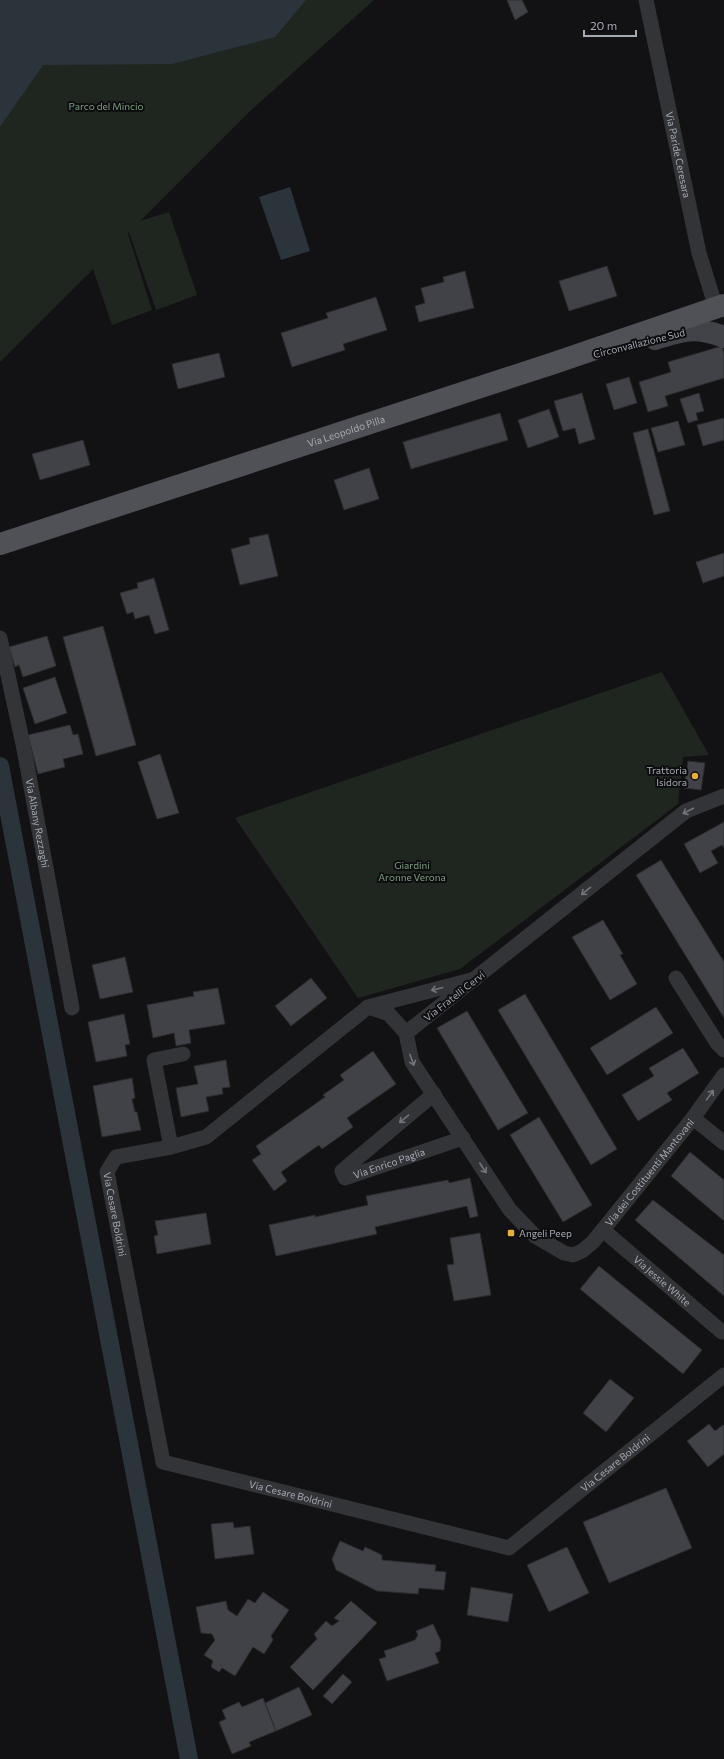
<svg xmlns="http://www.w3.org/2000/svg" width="724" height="1759" viewBox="0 0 724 1759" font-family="Commissioner,sans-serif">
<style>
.green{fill:#1f2620}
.water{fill:#2c343b}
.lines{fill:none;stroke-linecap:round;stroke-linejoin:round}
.canal{stroke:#2c343b;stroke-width:18}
.building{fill:#414247;stroke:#2c2c2f}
.minor{stroke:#333438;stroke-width:15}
.secondary{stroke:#424348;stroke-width:22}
.primary{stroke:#505157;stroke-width:22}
.oneway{stroke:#72747c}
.poi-dot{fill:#e5b039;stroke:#0d0d0f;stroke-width:1.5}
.labels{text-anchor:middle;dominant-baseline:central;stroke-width:4;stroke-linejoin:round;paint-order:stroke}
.park-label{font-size:10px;fill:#7d9d7f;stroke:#0d0d0f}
.street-label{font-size:10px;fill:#a5a9b3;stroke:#0d0d0f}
.poi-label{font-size:10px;fill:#a5a9b3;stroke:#0d0d0f;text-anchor:end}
</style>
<rect width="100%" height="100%" fill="#121214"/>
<!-- green -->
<path class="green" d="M 0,0 L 374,0 L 248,113 L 140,221 L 169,212 L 197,295 L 156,310 L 129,232 L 128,234 L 152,310 L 112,325 L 93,269 L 0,362 Z
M 662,672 L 709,755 L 683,757 L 678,804 L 460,969 L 358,998 L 235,818 Z"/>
<!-- water -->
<path class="water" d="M 0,0 L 306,0 L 275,37 L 172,64 L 43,65 L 0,127 Z
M 290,187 L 310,251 L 281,260 L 259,197 Z"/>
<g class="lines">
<!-- canal -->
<path class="canal" d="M 0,766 L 189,1759"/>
</g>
<!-- building -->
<path class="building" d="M 507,0 L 522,0 L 528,12 L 515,20 Z
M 607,266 L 617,296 L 569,311 L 559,281 Z
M 465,271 L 474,308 L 419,322 L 415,306 L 425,303 L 421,288 L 444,282 L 443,277 Z
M 376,297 L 387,330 L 343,344 L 345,350 L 292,367 L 281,333 L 328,318 L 326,313 Z
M 722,346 L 724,354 L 724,378 L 665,396 L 668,406 L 648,412 L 639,382 L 671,372 L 668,362 Z
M 219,353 L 225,377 L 178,389 L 172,364 Z
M 629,377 L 637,403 L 614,410 L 606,384 Z
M 582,393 L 595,439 L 579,444 L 575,428 L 563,431 L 554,401 Z
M 699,393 L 704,411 L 696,413 L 698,420 L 688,423 L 680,399 Z
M 549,409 L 559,437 L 528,448 L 518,420 Z
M 500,413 L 508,440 L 411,469 L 403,442 Z
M 724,418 L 724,440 L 703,446 L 697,425 Z
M 678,421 L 685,445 L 658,452 L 651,428 Z
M 648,429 L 670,511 L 654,515 L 633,433 Z
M 83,440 L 90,465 L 40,480 L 32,454 Z
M 369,468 L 379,499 L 344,510 L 334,480 Z
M 268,534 L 278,576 L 240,585 L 231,549 L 250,544 L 249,538 Z
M 724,553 L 724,576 L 703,583 L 696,562 Z
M 154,578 L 169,630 L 155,634 L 149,615 L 135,619 L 133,612 L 127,614 L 120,593 L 138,588 L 137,583 Z
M 103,626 L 136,745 L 96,756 L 63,637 Z
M 47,636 L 56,666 L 23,677 L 19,665 L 15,667 L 9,647 Z
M 55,677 L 67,713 L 35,724 L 23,688 Z
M 70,725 L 73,735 L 78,734 L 83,754 L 63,759 L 65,767 L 38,774 L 28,735 Z
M 160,754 L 179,813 L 157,819 L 138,762 Z
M 688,761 L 705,763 L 701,790 L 684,788 Z
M 724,822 L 724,848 L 722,845 L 711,851 L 718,863 L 700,873 L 684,844 Z
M 661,860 L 724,962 L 724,1018 L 636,875 Z
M 603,920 L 623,954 L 620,955 L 637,984 L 610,1000 L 572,937 Z
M 125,957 L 133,992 L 100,999 L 92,965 Z
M 311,978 L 327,998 L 291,1026 L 275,1006 Z
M 218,988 L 225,1024 L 189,1030 L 191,1043 L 176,1046 L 174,1033 L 153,1038 L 147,1005 L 194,996 L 193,992 Z
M 525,994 L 617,1149 L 591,1165 L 498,1010 Z
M 656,1007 L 673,1033 L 607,1075 L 590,1048 Z
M 467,1011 L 528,1113 L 498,1130 L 437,1028 Z
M 124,1014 L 130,1044 L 125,1045 L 127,1056 L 96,1062 L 88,1022 Z
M 683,1048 L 699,1073 L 667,1093 L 672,1100 L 638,1121 L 622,1095 L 654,1076 L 649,1068 Z
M 373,1051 L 396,1084 L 347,1118 L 353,1127 L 322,1149 L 319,1145 L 281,1172 L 287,1181 L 274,1191 L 252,1160 L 261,1154 L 256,1146 L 325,1097 L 323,1095 L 344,1080 L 340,1075 Z
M 226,1060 L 230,1087 L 222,1088 L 223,1094 L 206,1097 L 209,1111 L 181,1117 L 176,1088 L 198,1084 L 194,1066 Z
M 132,1078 L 135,1098 L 132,1099 L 135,1112 L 137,1112 L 141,1130 L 102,1137 L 93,1086 Z
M 539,1117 L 592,1205 L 563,1222 L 510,1135 Z
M 690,1152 L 724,1180 L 724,1221 L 671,1176 Z
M 470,1178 L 478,1216 L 470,1218 L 467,1206 L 375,1227 L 377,1234 L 276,1256 L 269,1225 L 315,1215 L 315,1217 L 368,1205 L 366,1196 L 432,1183 L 448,1180 L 449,1183 Z
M 653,1200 L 724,1255 L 724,1296 L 635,1220 Z
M 206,1213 L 211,1244 L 157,1254 L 154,1236 L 158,1235 L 155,1221 Z
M 480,1233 L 491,1295 L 454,1301 L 447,1265 L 454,1264 L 450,1238 Z
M 599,1266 L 702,1350 L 683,1374 L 580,1289 Z
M 610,1379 L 634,1398 L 606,1432 L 583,1413 Z
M 709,1424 L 715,1431 L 723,1425 L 724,1426 L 724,1454 L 708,1467 L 687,1441 Z
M 666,1488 L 692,1548 L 609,1583 L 583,1522 Z
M 233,1522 L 234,1528 L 250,1526 L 254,1554 L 215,1559 L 211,1524 Z
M 340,1541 L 363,1551 L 365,1547 L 382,1555 L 382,1560 L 436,1565 L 435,1571 L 446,1572 L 444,1590 L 419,1588 L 418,1594 L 377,1591 L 336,1570 L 332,1559 Z
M 567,1547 L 589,1593 L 549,1612 L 527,1565 Z
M 471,1587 L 513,1594 L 508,1622 L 467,1615 Z
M 263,1592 L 289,1610 L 271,1636 L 273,1640 L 264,1654 L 253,1647 L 235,1676 L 222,1668 L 219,1672 L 211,1667 L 213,1661 L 204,1655 L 215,1640 L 212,1634 L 201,1633 L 196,1607 L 226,1601 L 228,1610 L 237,1616 L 248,1599 L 255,1603 Z
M 351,1601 L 377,1623 L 313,1690 L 290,1667 L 317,1639 L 314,1634 L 326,1621 L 332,1626 L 339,1621 L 334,1618 Z
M 433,1624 L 441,1641 L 440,1651 L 435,1653 L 439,1663 L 387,1681 L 379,1659 L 386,1657 L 384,1651 L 415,1640 L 418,1635 L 416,1631 Z
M 343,1674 L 352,1682 L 332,1704 L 323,1696 Z
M 299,1687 L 312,1715 L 276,1731 L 265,1703 Z
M 263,1698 L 276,1731 L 249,1742 L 251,1746 L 232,1754 L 219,1722 L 226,1719 L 222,1710 L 239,1702 L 242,1707 Z"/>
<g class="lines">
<!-- minor -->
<g class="minor">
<path id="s1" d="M 646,0 L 699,253 L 716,308"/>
<path id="s2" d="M 0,638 L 24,749 L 72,1008"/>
<path id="s3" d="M 724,796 L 686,811 L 406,1033 L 412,1062 L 510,1210 L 535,1236 L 564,1253 L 573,1255 L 582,1251 L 593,1242 L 693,1118 L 724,1075"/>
<path d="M 676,978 L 717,1043 L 724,1050"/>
<path id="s4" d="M 475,979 L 368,1007 L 206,1137 L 171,1147 L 116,1157 L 107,1172 L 163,1462 L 509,1548 L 724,1375"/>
<path d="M 368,1007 L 389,1014 L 406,1033"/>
<path id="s5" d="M 434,1094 L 342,1171 L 345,1178 L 463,1138"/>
<path d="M 693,1118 L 724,1143"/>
<path d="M 171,1147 L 154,1060 L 183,1054"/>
<path id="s6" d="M 603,1230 L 722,1332"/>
</g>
<!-- secondary -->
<path class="secondary" d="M 655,339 C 683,330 695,326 724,337"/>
<!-- primary -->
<path class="primary" id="s7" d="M 0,544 L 554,363 L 724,305"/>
</g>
<!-- one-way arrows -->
<defs><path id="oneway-shaft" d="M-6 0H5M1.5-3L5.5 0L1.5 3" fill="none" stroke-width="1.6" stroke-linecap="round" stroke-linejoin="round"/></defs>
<g class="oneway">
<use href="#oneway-shaft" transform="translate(688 811) rotate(153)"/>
<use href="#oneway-shaft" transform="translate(586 891) rotate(141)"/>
<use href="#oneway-shaft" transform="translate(437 989) rotate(166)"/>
<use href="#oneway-shaft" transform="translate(412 1060) rotate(70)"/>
<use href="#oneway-shaft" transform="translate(710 1095) rotate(-54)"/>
<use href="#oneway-shaft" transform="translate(404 1119) rotate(140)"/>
<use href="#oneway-shaft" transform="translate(483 1168) rotate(57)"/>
</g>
<!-- markers -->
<g class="poi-dot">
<circle cx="695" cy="776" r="4"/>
<rect x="507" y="1229" width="8" height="8" rx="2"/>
</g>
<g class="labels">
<!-- park labels -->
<g class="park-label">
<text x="106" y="106">Parco del Mincio</text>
<text x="412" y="865">Giardini<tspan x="412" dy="12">Aronne Verona</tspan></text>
</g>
<!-- street labels -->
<g class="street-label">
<text stroke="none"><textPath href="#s1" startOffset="158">Via Paride Ceresara</textPath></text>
<text transform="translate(639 343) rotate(-14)">Circonvallazione Sud</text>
<text stroke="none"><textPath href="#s7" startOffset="364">Via Leopoldo Pilla</textPath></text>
<text stroke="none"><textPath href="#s2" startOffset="189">Via Albany Rezzaghi</textPath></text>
<text transform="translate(454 996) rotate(-38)">Via Fratelli Cervi</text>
<text stroke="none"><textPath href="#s5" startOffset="174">Via Enrico Paglia</textPath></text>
<text stroke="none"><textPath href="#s3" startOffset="798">Via dei Costituenti Mantovani</textPath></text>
<text stroke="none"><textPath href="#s4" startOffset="471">Via Cesare Boldrini</textPath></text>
<text stroke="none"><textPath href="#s6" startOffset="78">Via Jessie White</textPath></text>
<text stroke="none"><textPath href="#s4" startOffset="1216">Via Cesare Boldrini</textPath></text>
<text stroke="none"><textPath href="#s4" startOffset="855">Via Cesare Boldrini</textPath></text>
</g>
<!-- poi labels -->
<g class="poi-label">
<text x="687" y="770">Trattoria<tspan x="687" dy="12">Isidora</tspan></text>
<text x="519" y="1233" text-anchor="start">Angeli Peep</text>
</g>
</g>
<!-- scale -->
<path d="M584 30v6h52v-6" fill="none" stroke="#a5a9b3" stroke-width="2"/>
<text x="590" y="30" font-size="12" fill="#a5a9b3" stroke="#0d0d0f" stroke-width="3" paint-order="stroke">20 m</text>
</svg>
